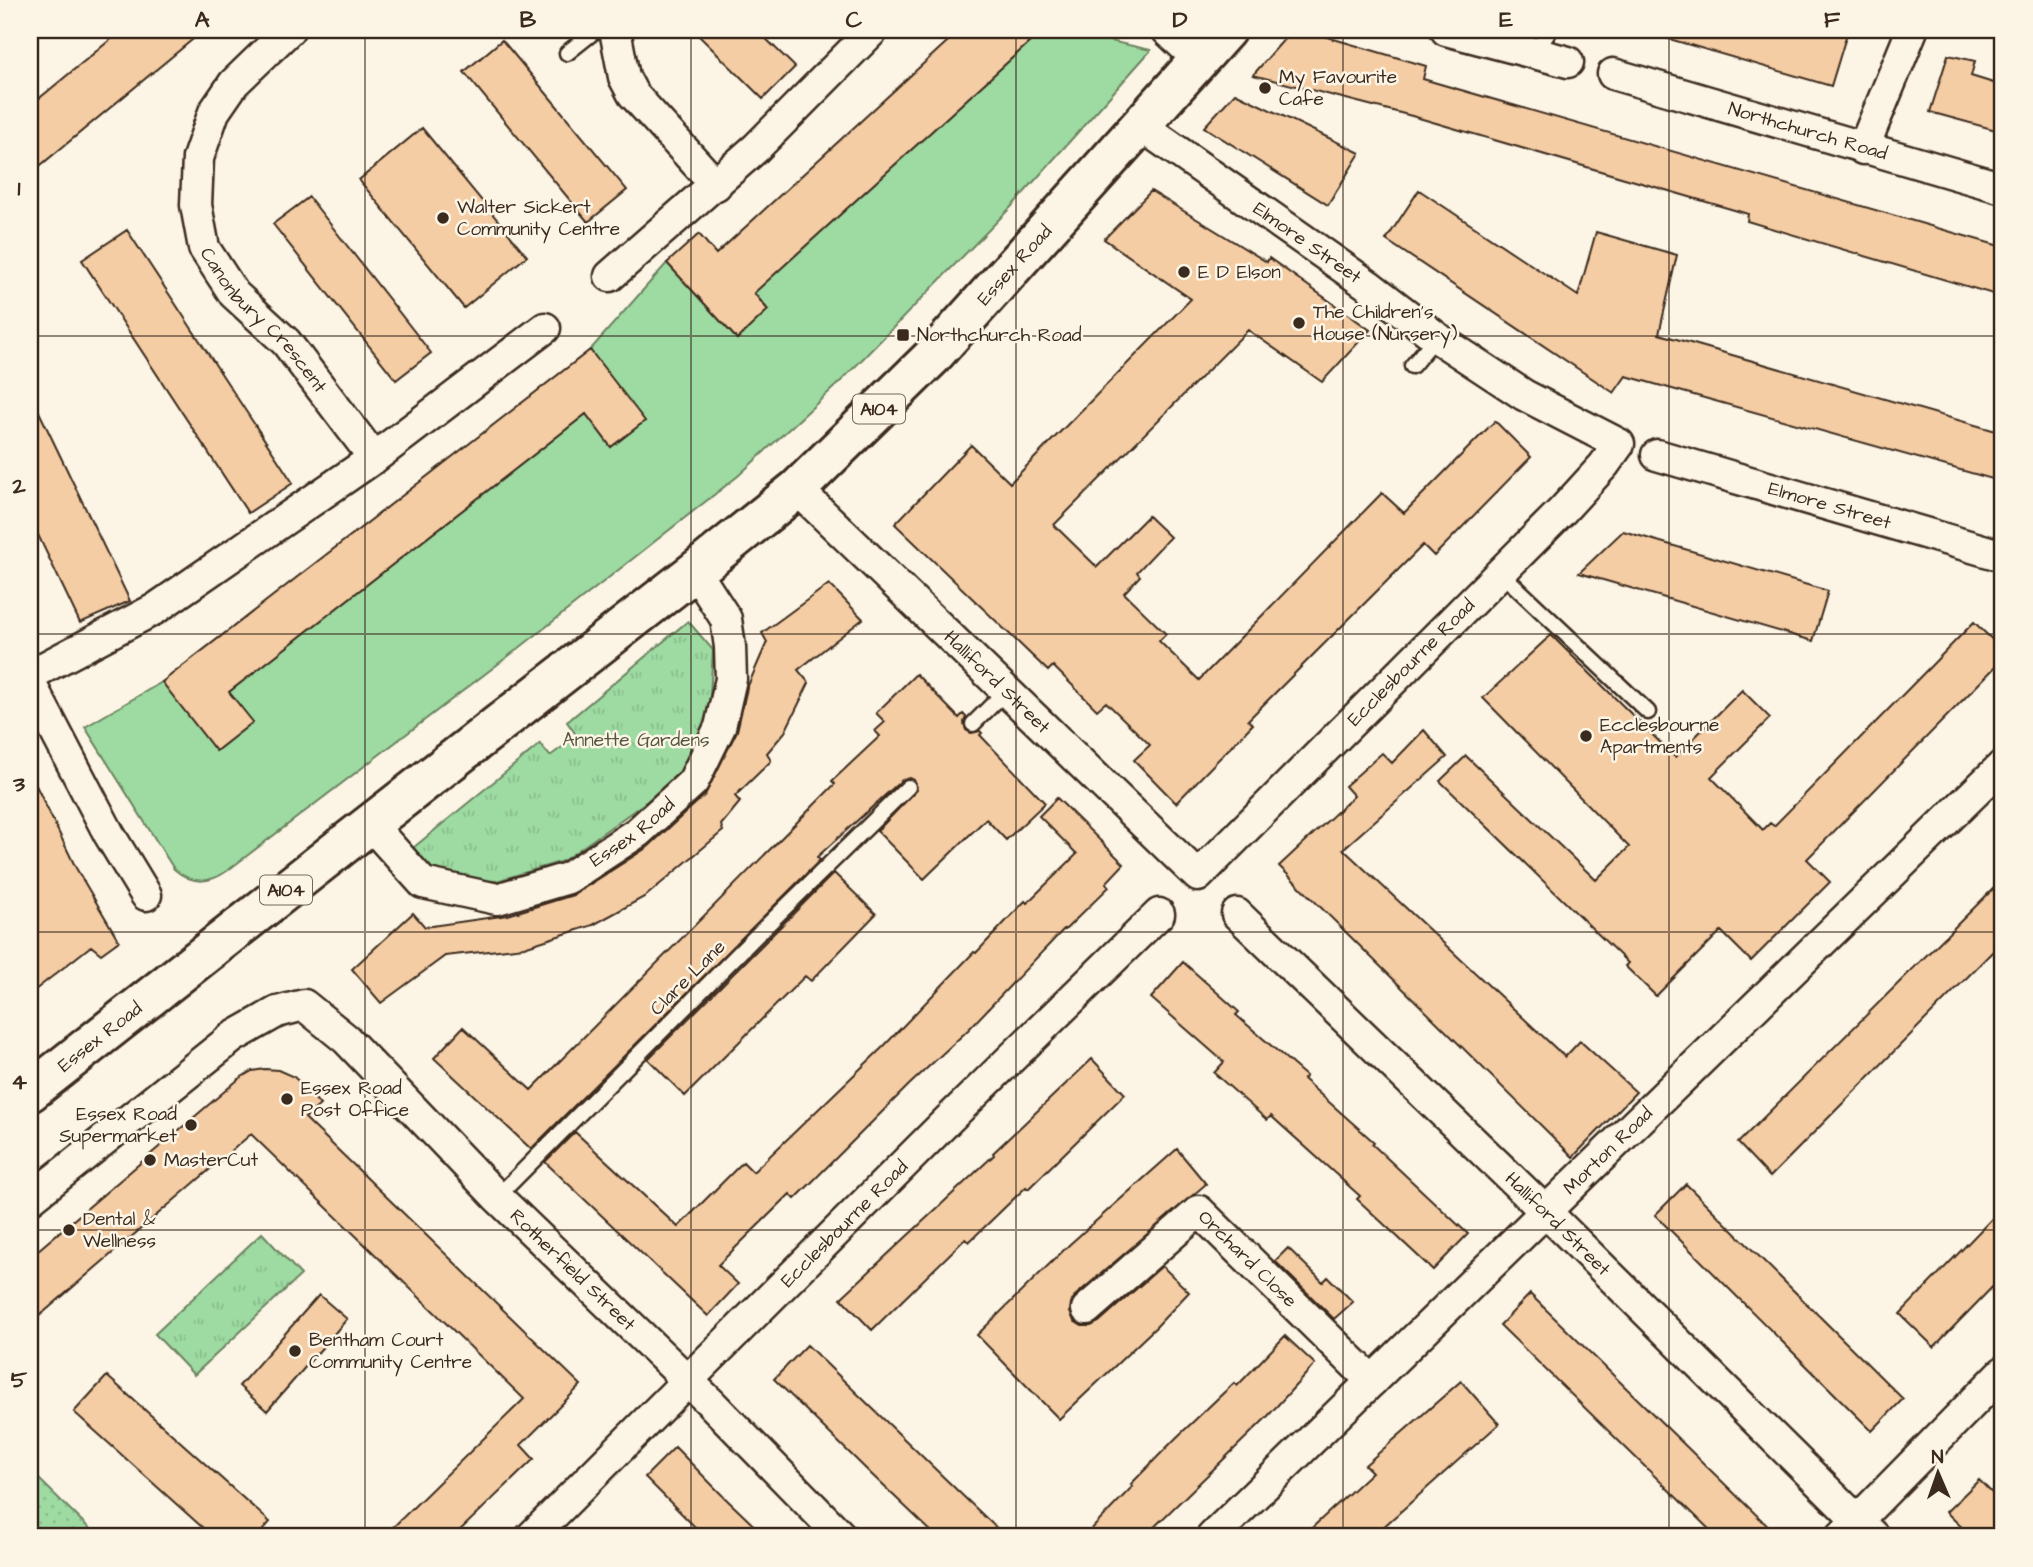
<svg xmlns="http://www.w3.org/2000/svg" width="2033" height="1567" viewBox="0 0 2033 1567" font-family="'Architects Daughter',sans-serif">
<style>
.grass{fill:url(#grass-dots);stroke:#6c8260;stroke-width:2}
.park{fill:url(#park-tufts);stroke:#6c8260;stroke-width:2}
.garden{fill:#9ddba2;stroke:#6c8260;stroke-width:2}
.building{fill:#f5cda4;stroke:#3b2a1e;stroke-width:2}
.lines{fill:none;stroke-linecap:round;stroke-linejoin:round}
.service-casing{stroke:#3b2a1e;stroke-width:19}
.minor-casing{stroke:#3b2a1e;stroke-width:35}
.primary-casing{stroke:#3b2a1e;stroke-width:44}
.service{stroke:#fcf5e5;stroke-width:14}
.minor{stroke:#fcf5e5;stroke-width:30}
.primary{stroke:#fcf5e5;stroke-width:38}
.grid{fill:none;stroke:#3b2a1e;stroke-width:2;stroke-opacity:0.55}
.poi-dot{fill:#3b2a1e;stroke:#fcf5e5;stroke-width:2.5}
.labels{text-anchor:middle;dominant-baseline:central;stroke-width:5;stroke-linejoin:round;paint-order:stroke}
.shield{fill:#fcf5e5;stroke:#75675a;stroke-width:2}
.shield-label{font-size:18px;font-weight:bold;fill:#3b2a1e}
.poi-label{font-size:19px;fill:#3b2a1e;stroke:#fcf5e5;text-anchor:start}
.street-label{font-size:19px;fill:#3b2a1e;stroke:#fcf5e5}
.park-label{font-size:19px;fill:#54563f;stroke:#fcf5e5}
.neatline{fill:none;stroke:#3b2a1e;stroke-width:2.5}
.grid-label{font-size:23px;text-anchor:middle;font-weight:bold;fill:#3b2a1e}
</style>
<defs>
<pattern id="grass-dots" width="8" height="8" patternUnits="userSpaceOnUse" patternTransform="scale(1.75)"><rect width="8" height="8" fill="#9ddba2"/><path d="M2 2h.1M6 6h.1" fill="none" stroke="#88bc8b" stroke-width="1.8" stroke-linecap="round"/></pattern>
<pattern id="park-tufts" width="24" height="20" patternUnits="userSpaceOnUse" patternTransform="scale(1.75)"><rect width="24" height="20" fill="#9ddba2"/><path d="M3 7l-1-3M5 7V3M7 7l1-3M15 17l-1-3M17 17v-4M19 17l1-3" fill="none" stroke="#88bc8b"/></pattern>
</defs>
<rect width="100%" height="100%" fill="#fcf5e5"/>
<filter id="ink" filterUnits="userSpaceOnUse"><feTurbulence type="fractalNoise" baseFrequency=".0143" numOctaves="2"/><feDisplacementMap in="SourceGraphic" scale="14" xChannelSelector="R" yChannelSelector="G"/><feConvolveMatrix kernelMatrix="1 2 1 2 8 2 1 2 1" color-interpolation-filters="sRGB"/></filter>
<g filter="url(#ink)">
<!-- grass -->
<path class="grass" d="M 30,1472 L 32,1472 L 98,1537 L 30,1537 Z"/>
<!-- park -->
<path class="park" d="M 688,621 L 713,650 L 709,711 L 684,775 L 563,861 L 497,881 L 434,878 L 408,852 L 540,744 L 550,756 L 577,736 L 567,722 Z
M 262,1233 L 301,1275 L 194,1375 L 155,1334 Z"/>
<!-- garden -->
<path class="garden" d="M 1043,30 L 1061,30 L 1151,50 L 1013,205 L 842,380 L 738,476 L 523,645 L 227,871 C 209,884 191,884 174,869 L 85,727 L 162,682 L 216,750 L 252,722 L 229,692 L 586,414 L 611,447 L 644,421 L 590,350 L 667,263 L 737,339 L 768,310 L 754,293 Z"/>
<!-- building -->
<path class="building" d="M 122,30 L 204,30 L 30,174 L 30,106 Z
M 693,30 L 757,30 L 795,67 L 763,99 Z
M 960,30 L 1043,30 L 754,293 L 768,310 L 737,339 L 667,263 L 699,234 L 716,254 Z
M 1292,30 L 1303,30 L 1426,66 L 1423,79 L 2003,247 L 2003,297 L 1747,221 L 1748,214 L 1412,116 L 1253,75 Z
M 1667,30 L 1848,30 L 1831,86 L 1666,38 Z
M 502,40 L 627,190 L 588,222 L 464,72 Z
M 1948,55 L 1975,61 L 1971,76 L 2003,86 L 2003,132 L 1930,112 Z
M 1235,93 L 1360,153 L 1328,205 L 1204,127 Z
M 422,128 L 527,256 L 464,308 L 359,180 Z
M 1419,190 L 1578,296 L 1596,232 L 1677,255 L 1659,334 L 2003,433 L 2003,482 L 1626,376 L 1614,393 L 1386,240 Z
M 1151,191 L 1267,262 L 1269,258 L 1370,330 L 1322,382 L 1248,330 L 1054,525 L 1097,567 L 1148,516 L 1170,537 L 1137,572 L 1140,576 L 1124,593 L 1166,634 L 1159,641 L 1199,680 L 1382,493 L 1404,513 L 1495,421 L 1531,457 L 1434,556 L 1423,545 L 1248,720 L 1253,724 L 1176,803 L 1134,760 L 1150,745 L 1106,702 L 1097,710 L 1053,666 L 1048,671 L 895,524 L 971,445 L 1010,483 L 1191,299 L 1104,239 Z
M 309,197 L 431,353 L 396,380 L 273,224 Z
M 127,230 L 293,483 L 248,513 L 82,260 Z
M 590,350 L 645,421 L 611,447 L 586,414 L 229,692 L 253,722 L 216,751 L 162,682 Z
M 30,393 L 130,601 L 80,623 L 30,518 Z
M 1623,531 L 1828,591 L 1813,641 L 1579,573 Z
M 829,584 L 863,619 L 798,670 L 809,683 L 785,732 L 767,753 L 771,761 L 735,796 L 740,802 L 721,825 L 723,831 L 646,896 L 593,925 L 524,947 L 445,956 L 381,1003 L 352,969 L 413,913 L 425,927 L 508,915 L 573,895 L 648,847 L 705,795 L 737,731 L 747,688 L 767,642 L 762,633 Z
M 1974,622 L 2003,650 L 2003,659 L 1807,859 L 1830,882 L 1751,961 L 1721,931 L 1656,996 L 1625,966 L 1628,963 L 1440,781 L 1466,756 L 1596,880 L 1629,847 L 1483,698 L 1551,635 L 1675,757 L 1742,690 L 1770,718 L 1711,777 L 1763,830 L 1770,823 L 1774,826 Z
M 916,674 L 959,718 L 963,714 L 966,717 L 964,722 L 966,730 L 971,733 L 980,731 L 982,733 L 980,735 L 1045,803 L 1006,840 L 986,819 L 924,879 L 877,831 L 917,790 L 914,780 L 910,778 L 902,780 L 817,857 L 820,860 L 531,1149 L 434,1058 L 463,1027 L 531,1090 L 835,784 L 832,781 L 880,736 L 875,731 L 885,722 L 876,713 Z
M 1424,730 L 1447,757 L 1343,849 L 1565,1057 L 1580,1041 L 1636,1092 L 1573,1157 L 1279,866 L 1354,796 L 1345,786 L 1382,753 L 1392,763 Z
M 30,773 L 76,868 L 119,941 L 101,954 L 91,946 L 30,994 Z
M 1057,798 L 1124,864 L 1106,883 L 1109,887 L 1065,930 L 1064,929 L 968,1030 L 909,1085 L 795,1199 L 790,1194 L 718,1265 L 738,1284 L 708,1316 L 545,1162 L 575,1132 L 678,1227 L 743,1162 L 753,1172 L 884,1046 L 974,952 L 976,953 L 1025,901 L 1027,903 L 1077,854 L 1039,816 Z
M 834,873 L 876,914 L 811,981 L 805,976 L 685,1096 L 648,1059 Z
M 2003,879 L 2003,941 L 1770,1177 L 1738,1143 Z
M 1183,962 L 1239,1012 L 1236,1015 L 1306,1076 L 1303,1079 L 1374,1142 L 1372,1144 L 1468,1234 L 1433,1270 L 1357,1199 L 1360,1196 L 1271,1116 L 1267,1120 L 1214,1073 L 1224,1062 L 1151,998 Z
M 1092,1059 L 1125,1094 L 1028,1189 L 1026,1187 L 969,1242 L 965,1239 L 872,1330 L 841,1298 L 994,1155 L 993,1153 Z
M 265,1069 L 278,1070 L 294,1077 L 306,1088 L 320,1105 L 305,1118 L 581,1385 L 521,1445 L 534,1459 L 453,1537 L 383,1537 L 524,1399 L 251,1134 L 30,1324 L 30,1257 L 240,1078 L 252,1071 Z
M 1177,1149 L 1206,1184 L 1075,1296 L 1071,1303 L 1070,1312 L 1074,1321 L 1082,1326 L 1091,1326 L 1099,1322 L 1162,1266 L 1189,1292 L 1156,1327 L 1059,1419 L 977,1335 L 1070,1244 Z
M 1686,1184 L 1903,1399 L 1872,1431 L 1655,1215 Z
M 2003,1207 L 2003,1276 L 1934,1347 L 1900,1314 Z
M 1288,1248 L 1323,1282 L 1328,1277 L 1353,1302 L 1334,1319 L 1275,1261 Z
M 1530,1294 L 1779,1537 L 1717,1537 L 1500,1325 Z
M 319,1295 L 347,1319 L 267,1411 L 239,1386 Z
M 1285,1336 L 1315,1364 L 1267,1417 L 1144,1537 L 1084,1537 L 1133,1486 L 1131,1484 L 1176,1438 L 1234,1383 L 1237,1386 Z
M 807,1345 L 961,1494 L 1006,1537 L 937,1537 L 870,1473 L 774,1379 Z
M 107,1376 L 270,1522 L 257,1537 L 213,1537 L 74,1412 Z
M 1461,1381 L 1499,1424 L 1372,1537 L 1302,1537 L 1372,1472 L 1365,1465 Z
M 675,1447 L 723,1496 L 766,1537 L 705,1537 L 645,1477 Z
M 1979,1480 L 2003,1504 L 2003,1537 L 1972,1537 L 1946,1512 Z"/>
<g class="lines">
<defs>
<path id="service" d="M 567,53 L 596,30
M 1535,53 L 1550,30
M 1412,366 L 1436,337
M 1500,572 L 1648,712
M 973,724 L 1007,690
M 497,1197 L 757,935 L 908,787"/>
<g id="minor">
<path id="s1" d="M 289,30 L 234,83 L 214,112 L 198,158 L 196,205 L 204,248 L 234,294 L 286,342 L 374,458"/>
<path d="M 615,30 L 624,77 L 633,94 L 716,185"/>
<path d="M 1167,30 L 1200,61"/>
<path d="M 1446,30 L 1568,62"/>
<path id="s2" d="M 1613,74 L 2003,188"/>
<path d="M 1863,149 L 1912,30"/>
<path d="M 610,276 L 756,148 L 873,30"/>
<path id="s3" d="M 1657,455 L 2003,556"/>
<path id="s4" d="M 797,489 L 1198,876 L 1562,511 L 1604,465 L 1619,444 L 1524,395 L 1436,337 L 1368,285 L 1140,125"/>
<path d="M 30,675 L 155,609 L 374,458 L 545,328"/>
<path d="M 30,683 L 109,834 L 146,895"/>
<path id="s5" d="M 370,824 L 423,883 L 497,899 L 568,878 L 638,832 L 693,782 L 720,727 L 731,679 L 730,647 L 726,619 L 695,571"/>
<path id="s6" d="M 1237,914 L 1546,1212 L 1874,1537"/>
<path id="s7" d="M 30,1199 L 233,1037 L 277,1012 L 304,1005 L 346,1039 L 497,1197 L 710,1402 L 842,1537"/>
<path id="s8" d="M 1087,1309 L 1199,1211 L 1372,1381"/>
<path id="s9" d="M 531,1537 L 949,1119 L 1159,914"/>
<path id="s10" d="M 1212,1537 L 2003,765"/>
<path d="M 1841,1537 L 2003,1372"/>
</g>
<g id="primary">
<path id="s11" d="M 30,1092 L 342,846 L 695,571 L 797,489 L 931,358 L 1226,30"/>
</g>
</defs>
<!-- service casing -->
<use href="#service" class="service-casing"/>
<!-- minor casing -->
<use href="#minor" class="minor-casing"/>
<!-- primary casing -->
<use href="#primary" class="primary-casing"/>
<!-- service -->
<use href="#service" class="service"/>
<!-- minor -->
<use href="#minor" class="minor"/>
<!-- primary -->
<use href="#primary" class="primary"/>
</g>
</g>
<!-- grid -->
<path class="grid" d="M 365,30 L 365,1537M 691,30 L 691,1537M 1016,30 L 1016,1537M 1343,30 L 1343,1537M 1669,30 L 1669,1537M 30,336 L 2003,336M 30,634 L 2003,634M 30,932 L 2003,932M 30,1230 L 2003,1230"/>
<!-- markers -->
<g class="poi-dot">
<circle cx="1265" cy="88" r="7"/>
<circle cx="443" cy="218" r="7"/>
<circle cx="1184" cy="272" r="7"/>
<circle cx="1299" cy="323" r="7"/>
<rect x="896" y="328" width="14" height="14" rx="3.5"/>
<circle cx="1586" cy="736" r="7"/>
<circle cx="287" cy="1099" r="7"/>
<circle cx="191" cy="1125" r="7"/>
<circle cx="150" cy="1160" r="7"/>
<circle cx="69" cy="1230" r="7"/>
<circle cx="295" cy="1351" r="7"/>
</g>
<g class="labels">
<!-- shield labels -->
<g class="shield">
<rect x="853" y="394.5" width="52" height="29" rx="5"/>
<rect x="260" y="875.5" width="52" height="29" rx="5"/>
</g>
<g class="shield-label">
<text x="879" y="409">A104</text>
<text x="286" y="890">A104</text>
</g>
<!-- poi labels -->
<g class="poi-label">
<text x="1279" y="77">My Favourite<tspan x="1279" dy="22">Cafe</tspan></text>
<text x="457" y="207">Walter Sickert<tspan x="457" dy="22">Community Centre</tspan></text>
<text x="1198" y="272">E D Elson</text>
<text x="1313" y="312">The Children's<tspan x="1313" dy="22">House (Nursery)</tspan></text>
<text x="917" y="335">Northchurch Road</text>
<text x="1600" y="725">Ecclesbourne<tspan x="1600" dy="22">Apartments</tspan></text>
<text x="301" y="1088">Essex Road<tspan x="301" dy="22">Post Office</tspan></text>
<text x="177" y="1114" text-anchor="end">Essex Road<tspan x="177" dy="22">Supermarket</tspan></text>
<text x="164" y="1160">MasterCut</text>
<text x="83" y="1219">Dental &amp;<tspan x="83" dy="22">Wellness</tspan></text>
<text x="309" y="1340">Bentham Court<tspan x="309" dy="22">Community Centre</tspan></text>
</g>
<!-- street labels -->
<g class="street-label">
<text stroke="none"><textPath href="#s2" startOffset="203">Northchurch Road</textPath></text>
<text transform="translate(1307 243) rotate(35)">Elmore Street</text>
<text stroke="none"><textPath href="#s11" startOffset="1288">Essex Road</textPath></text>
<text stroke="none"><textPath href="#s1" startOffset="345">Canonbury Crescent</textPath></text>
<text stroke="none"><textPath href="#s3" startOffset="180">Elmore Street</textPath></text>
<text stroke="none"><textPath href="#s4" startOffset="859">Ecclesbourne Road</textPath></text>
<text stroke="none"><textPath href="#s4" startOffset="278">Halliford Street</textPath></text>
<text stroke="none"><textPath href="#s5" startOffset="308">Essex Road</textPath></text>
<text transform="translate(688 978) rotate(-45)">Clare Lane</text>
<text stroke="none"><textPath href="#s11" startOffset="89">Essex Road</textPath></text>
<text stroke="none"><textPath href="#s10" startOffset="553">Morton Road</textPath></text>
<text stroke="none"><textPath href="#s6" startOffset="446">Halliford Street</textPath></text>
<text stroke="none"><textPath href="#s9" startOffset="443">Ecclesbourne Road</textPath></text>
<text stroke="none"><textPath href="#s8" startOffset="217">Orchard Close</textPath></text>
<text stroke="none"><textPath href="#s7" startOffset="716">Rotherfield Street</textPath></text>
</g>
<!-- park labels -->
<g class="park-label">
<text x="636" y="740">Annette Gardens</text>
</g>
</g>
<!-- margin -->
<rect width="2033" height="1567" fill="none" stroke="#fcf5e5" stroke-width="77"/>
<!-- north arrow -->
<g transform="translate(1938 1473) rotate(358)" stroke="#fcf5e5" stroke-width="5" paint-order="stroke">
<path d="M0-5L12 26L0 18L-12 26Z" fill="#3b2a1e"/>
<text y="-10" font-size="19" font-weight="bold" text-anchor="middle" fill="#3b2a1e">N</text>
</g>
<rect x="38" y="38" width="1956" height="1490" class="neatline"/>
<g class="grid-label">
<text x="202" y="27">A</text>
<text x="528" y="27">B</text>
<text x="854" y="27">C</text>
<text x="1180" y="27">D</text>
<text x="1506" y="27">E</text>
<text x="1832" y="27">F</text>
<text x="19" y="195">1</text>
<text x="19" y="493">2</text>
<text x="19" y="791">3</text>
<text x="19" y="1089">4</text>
<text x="19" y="1387">5</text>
</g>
</svg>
